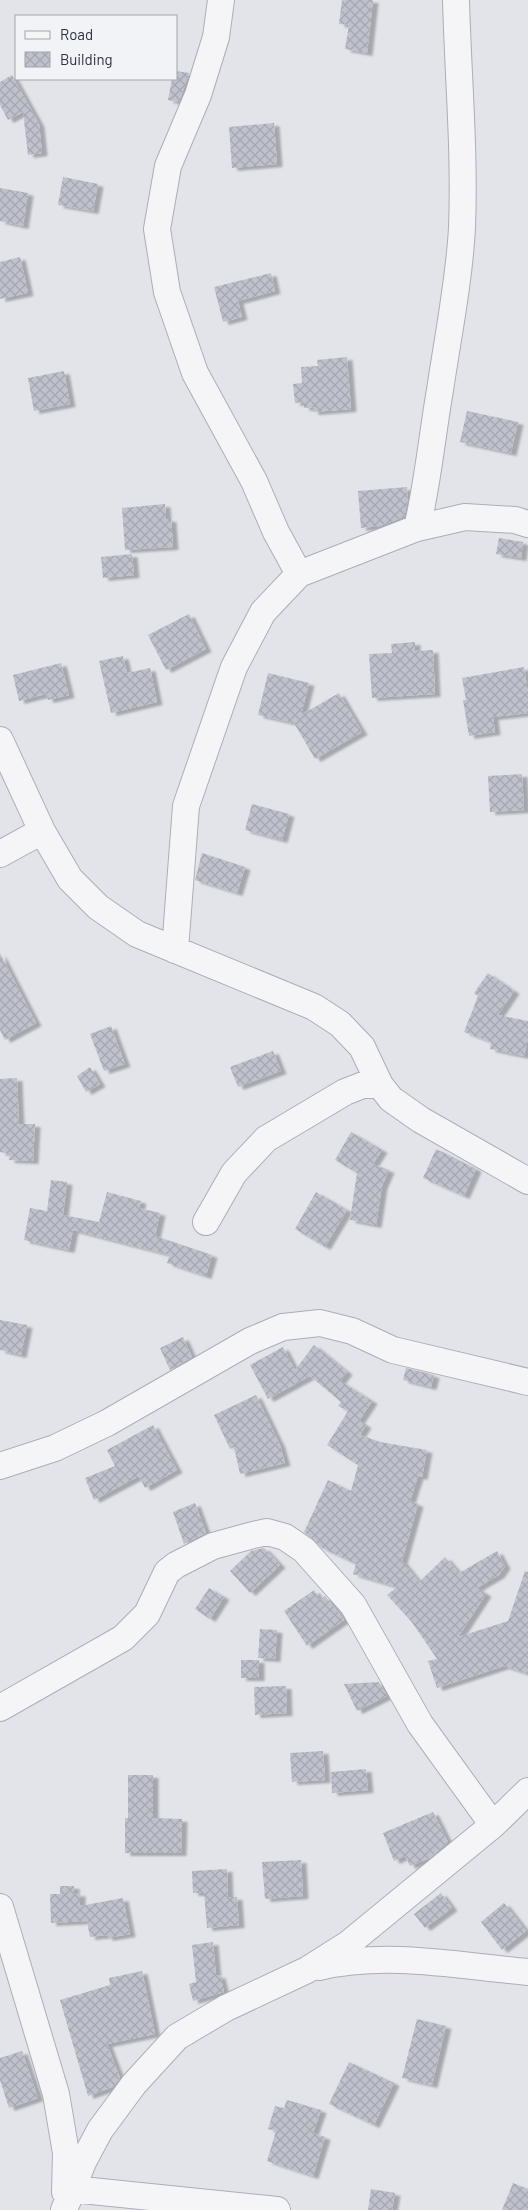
<svg xmlns="http://www.w3.org/2000/svg" width="528" height="2210" viewBox="0 0 528 2210" font-family="Barlow,sans-serif">
<style>
.building{fill:url(#building-cross-hatch);filter:url(#shadow)}
.lines{fill:none;stroke-linecap:round;stroke-linejoin:round}
.minor-casing{stroke:#abaeb7;stroke-width:28}
.minor{stroke:#f5f5f8;stroke-width:26}
</style>
<defs>
<pattern id="building-cross-hatch" width="8" height="8" patternUnits="userSpaceOnUse" patternTransform="scale(1.25)"><rect width="8" height="8" fill="#bfc2cc"/><path d="M0 0l8 8M0 8l8-8" fill="none" stroke="#a4a7b0"/></pattern>
<filter id="shadow"><feDropShadow dx="5.5" dy="3" stdDeviation="1" flood-color="#0004"/></filter>
</defs>
<rect width="100%" height="100%" fill="#e2e4ea"/>
<!-- building -->
<path class="building" d="M 342,0 L 373,0 L 367,53 L 345,49 L 349,25 L 339,24 Z
M 176,71 L 189,73 L 179,102 L 168,100 L 172,79 L 176,79 Z
M 12,75 L 39,124 L 42,153 L 28,155 L 23,112 L 8,120 L 0,105 L 0,82 Z
M 274,123 L 277,164 L 232,168 L 229,127 Z
M 63,177 L 98,184 L 93,211 L 58,205 Z
M 0,188 L 28,193 L 23,226 L 0,221 Z
M 20,257 L 28,293 L 0,299 L 0,262 Z
M 271,273 L 275,291 L 238,301 L 242,317 L 223,322 L 214,287 Z
M 347,357 L 351,409 L 313,412 L 313,407 L 304,408 L 304,402 L 295,403 L 293,384 L 302,383 L 301,367 L 318,366 L 317,360 Z
M 64,371 L 70,404 L 34,411 L 28,378 Z
M 467,411 L 518,422 L 511,453 L 460,442 Z
M 407,487 L 408,500 L 404,517 L 380,526 L 361,528 L 358,491 Z
M 165,504 L 166,519 L 171,519 L 173,547 L 125,550 L 122,508 Z
M 499,538 L 523,542 L 521,558 L 496,554 Z
M 132,554 L 134,575 L 103,578 L 101,557 Z
M 189,614 L 206,649 L 166,670 L 148,635 Z
M 415,642 L 415,651 L 433,650 L 435,694 L 372,698 L 369,654 L 392,653 L 391,644 Z
M 123,656 L 127,673 L 150,668 L 157,702 L 111,713 L 99,661 Z
M 61,663 L 69,695 L 48,700 L 46,694 L 19,701 L 13,675 Z
M 524,667 L 528,693 L 528,713 L 493,717 L 495,732 L 469,736 L 463,700 L 466,700 L 462,678 Z
M 268,673 L 309,683 L 301,715 L 339,693 L 362,732 L 315,759 L 294,723 L 258,715 Z
M 522,774 L 524,810 L 490,812 L 488,776 Z
M 252,804 L 289,814 L 282,840 L 245,830 Z
M 202,853 L 245,867 L 237,893 L 195,880 Z
M 0,953 L 36,1023 L 5,1040 L 0,1030 Z
M 488,973 L 514,991 L 498,1015 L 528,1021 L 528,1039 L 524,1056 L 490,1049 L 491,1042 L 464,1032 L 478,996 L 474,993 Z
M 111,1026 L 125,1064 L 104,1071 L 90,1034 Z
M 273,1051 L 281,1071 L 238,1087 L 230,1067 Z
M 90,1067 L 100,1084 L 86,1092 L 77,1076 Z
M 17,1078 L 19,1124 L 35,1124 L 33,1161 L 9,1160 L 10,1154 L 0,1152 L 0,1079 Z
M 351,1132 L 382,1150 L 373,1164 L 389,1170 L 382,1186 L 376,1225 L 350,1220 L 357,1173 L 335,1160 Z
M 436,1149 L 476,1169 L 464,1196 L 423,1178 Z
M 51,1180 L 67,1182 L 63,1215 L 99,1222 L 107,1192 L 141,1201 L 139,1208 L 160,1213 L 155,1236 L 212,1255 L 206,1276 L 167,1263 L 170,1255 L 73,1230 L 69,1250 L 24,1240 L 30,1208 L 47,1211 Z
M 316,1192 L 347,1210 L 325,1247 L 295,1229 Z
M 0,1320 L 27,1325 L 21,1355 L 0,1350 Z
M 183,1337 L 192,1357 L 170,1370 L 160,1348 Z
M 314,1345 L 347,1372 L 340,1381 L 372,1401 L 359,1421 L 366,1425 L 360,1435 L 380,1442 L 427,1450 L 422,1477 L 418,1476 L 410,1501 L 418,1504 L 402,1561 L 419,1582 L 445,1557 L 459,1573 L 497,1551 L 505,1566 L 499,1575 L 477,1588 L 486,1594 L 458,1637 L 508,1621 L 525,1571 L 528,1572 L 528,1674 L 504,1666 L 437,1688 L 428,1661 L 437,1659 L 411,1621 L 387,1595 L 397,1587 L 353,1574 L 356,1564 L 322,1548 L 304,1532 L 328,1480 L 351,1491 L 358,1465 L 327,1445 L 348,1411 L 338,1406 L 341,1402 L 310,1376 L 268,1399 L 250,1365 L 283,1347 L 295,1370 Z
M 406,1368 L 434,1375 L 431,1387 L 403,1380 Z
M 256,1395 L 280,1445 L 285,1463 L 240,1474 L 234,1447 L 230,1449 L 214,1415 Z
M 153,1425 L 177,1470 L 145,1488 L 139,1476 L 94,1500 L 85,1478 L 115,1466 L 107,1450 Z
M 195,1503 L 206,1533 L 184,1544 L 173,1512 Z
M 264,1548 L 280,1565 L 250,1593 L 230,1571 L 251,1551 Z
M 209,1588 L 224,1597 L 210,1619 L 195,1609 Z
M 314,1590 L 320,1600 L 325,1596 L 344,1620 L 307,1646 L 284,1611 Z
M 260,1629 L 277,1630 L 275,1659 L 258,1658 Z
M 241,1660 L 259,1660 L 259,1678 L 241,1678 Z
M 379,1682 L 387,1696 L 357,1711 L 344,1684 Z
M 286,1686 L 287,1713 L 255,1715 L 254,1687 Z
M 323,1751 L 325,1780 L 292,1782 L 290,1753 Z
M 366,1769 L 368,1790 L 332,1793 L 331,1772 Z
M 128,1775 L 153,1775 L 153,1818 L 182,1819 L 181,1853 L 125,1853 L 125,1818 L 128,1818 Z
M 433,1812 L 448,1842 L 430,1858 L 410,1866 L 405,1856 L 394,1861 L 383,1833 Z
M 301,1860 L 303,1896 L 265,1899 L 262,1862 Z
M 227,1869 L 228,1897 L 237,1897 L 239,1925 L 207,1928 L 204,1893 L 193,1893 L 192,1871 Z
M 60,1886 L 74,1886 L 74,1894 L 80,1893 L 80,1906 L 123,1898 L 130,1934 L 107,1938 L 107,1935 L 90,1937 L 87,1921 L 51,1923 L 50,1894 L 60,1894 Z
M 441,1893 L 452,1908 L 425,1928 L 414,1914 Z
M 504,1903 L 526,1931 L 502,1950 L 481,1922 Z
M 213,1942 L 216,1976 L 220,1975 L 224,1992 L 193,2001 L 189,1984 L 196,1982 L 192,1945 Z
M 142,1971 L 155,2034 L 107,2044 L 120,2078 L 113,2087 L 88,2096 L 60,2000 L 110,1985 L 109,1978 Z
M 417,2019 L 446,2026 L 432,2085 L 402,2078 Z
M 22,2051 L 38,2098 L 9,2108 L 0,2080 L 0,2058 Z
M 349,2062 L 394,2083 L 374,2125 L 329,2104 Z
M 287,2100 L 321,2110 L 313,2133 L 325,2137 L 313,2176 L 267,2161 L 276,2131 L 268,2129 L 275,2106 L 284,2108 Z
M 513,2183 L 528,2189 L 528,2210 L 502,2210 Z
M 371,2189 L 395,2193 L 392,2210 L 368,2210 Z"/>
<g class="lines">
<defs>
<path id="minor" d="M 221,0 L 216,37 L 198,95 L 168,166 L 157,229 L 167,292 L 195,373 L 254,481 L 276,532 L 299,574
M 417,528 C 428,482 432,436 440,390 C 448,336 459,282 462,228 C 465,152 458,76 456,0
M 0,740 L 42,831 L 70,879 L 98,907 L 137,934 L 314,1007 L 340,1024 L 362,1047 L 380,1085 L 391,1099 L 421,1120 L 528,1181
M 0,854 L 42,831
M 175,950 L 186,806 L 234,667 L 263,612 L 299,574 L 417,528 L 465,517 L 515,520 L 528,524
M 206,1222 L 234,1173 L 266,1139 L 345,1092 L 363,1085 L 380,1085
M 0,1466 L 55,1448 L 107,1423 L 250,1341 L 283,1327 L 320,1323 L 352,1331 L 393,1350 L 528,1382
M 0,1708 L 123,1638 L 147,1614 L 167,1572 L 176,1565 L 213,1546 L 253,1535 L 267,1532 L 285,1537 L 304,1550 L 353,1605 L 420,1724 L 493,1825
M 0,1907 L 56,2094 L 66,2153 L 65,2192
M 319,1967 C 388,1951 459,1966 528,1972
M 72,2189 L 277,2210
M 64,2210 L 83,2162 L 100,2130 L 134,2084 L 177,2037 L 226,2008 L 307,1970 L 348,1944 L 493,1825 L 528,1791"/>
</defs>
<!-- minor casing -->
<use href="#minor" class="minor-casing"/>
<!-- minor -->
<use href="#minor" class="minor"/>
</g>
<!-- legend -->
<rect x="15" y="15" width="162" height="65" fill="#f2f3f7" stroke="#a2a5ae"/>
<rect x="25" y="31" width="25" height="8" fill="#f5f5f8" stroke="#a2a5ae"/>
<text x="60" y="40" font-size="15" fill="#2b2f41">Road</text>
<rect x="25" y="52" width="25" height="15" fill="url(#building-cross-hatch)" stroke="#a2a5ae"/>
<text x="60" y="65" font-size="15" fill="#2b2f41">Building</text>
</svg>
